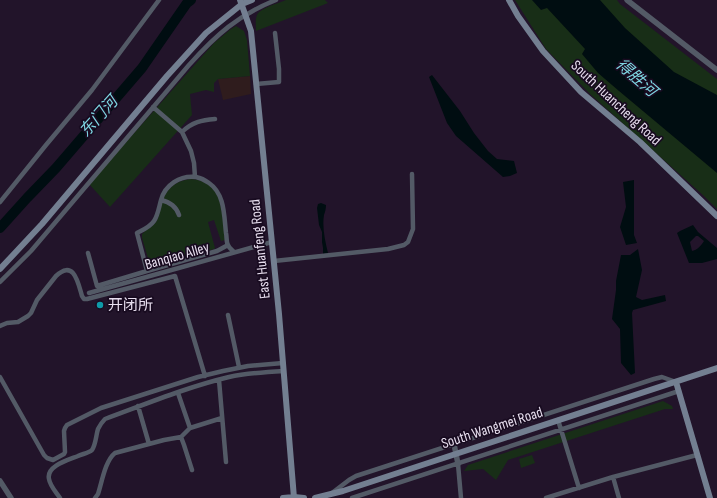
<svg xmlns="http://www.w3.org/2000/svg" width="717" height="498" viewBox="0 0 717 498" font-family="'Sofia Sans Condensed','Noto Sans SC',sans-serif">
<style>
.industrial{fill:#2f1c1d}
.green{fill:#182e17}
.water{fill:#000d11;fill-rule:evenodd}
.lines{fill:none;stroke-linecap:round;stroke-linejoin:round}
.river{stroke:#000d11;stroke-width:10}
.minor{stroke:#535a66;stroke-width:4.5}
.tertiary{stroke:#535a66;stroke-width:5.5}
.secondary{stroke:#737f91;stroke-width:6}
.culture-dot{fill:#0f9aa8;stroke:#180b20;stroke-width:1.5}
.labels{text-anchor:middle;dominant-baseline:central;stroke-width:3.5;stroke-linejoin:round;paint-order:stroke}
.street-label{font-size:15px;fill:#e8dfef;stroke:#180b20}
.poi-label{font-size:15px;fill:#e8dfef;stroke:#180b20;text-anchor:start}
.water-label{font-size:16px;font-style:italic;fill:#7ed6e2;stroke:#180b20}
</style>
<rect width="100%" height="100%" fill="#22142a"/>
<!-- industrial -->
<path class="industrial" d="M 250,76 L 251,94 L 223,100 L 218,79 Z"/>
<!-- green -->
<path class="green" d="M 286,0 L 325,0 L 328,3 L 256,31 C 256,26 255,20 257,15 C 260,8 279,3 286,0 Z
M 515,0 L 617,0 L 620,4 L 717,79 L 717,209 L 704,196 L 590,94 L 546,49 Z
M 236,26 L 244,31 L 247,40 L 250,76 L 218,79 L 214,83 L 214,92 L 206,90 L 190,94 L 192,115 L 110,207 L 89,184 L 214,43 L 231,29 Z
M 190,179 C 199,179 209,183 215,190 C 222,199 224,228 225,240 L 221,241 L 214,220 L 208,222 L 215,248 L 214,249 L 155,267 L 152,267 L 150,265 L 142,238 L 142,234 C 148,228 155,226 158,218 C 160,212 161,205 163,199 C 168,187 177,181 190,179 Z
M 663,401 L 672,406 L 673,409 L 665,409 L 508,460 L 496,480 L 483,469 L 464,471 L 468,465 Z
M 532,455 L 535,463 L 521,468 L 519,459 Z"/>
<!-- water -->
<path class="water" d="M 532,0 L 600,0 L 625,28 L 674,72 L 717,95 L 717,173 L 619,91 L 598,73 L 582,54 L 585,49 L 547,8 L 541,10 Z
M 432,75 L 460,111 L 474,133 L 488,151 L 497,159 L 514,161 L 517,173 L 510,176 L 503,177 L 456,136 L 447,123 L 429,77 Z
M 634,180 L 634,235 L 637,243 L 626,245 L 620,227 L 626,207 L 623,182 Z
M 321,203 L 326,205 C 326,209 325,212 324,215 C 322,227 325,241 328,253 L 323,254 L 323,248 L 322,242 L 322,232 L 319,225 L 317,208 L 318,204 Z
M 693,225 L 698,232 L 717,248 L 717,259 L 702,263 L 689,263 L 677,233 L 680,231 ZM 696,236 L 698,236 L 704,241 C 701,246 697,250 692,251 L 690,242 Z
M 638,249 L 642,270 L 636,297 L 642,300 L 665,295 L 666,301 L 633,310 L 632,313 L 635,373 L 631,375 L 621,363 L 620,329 L 612,319 L 616,290 L 616,281 L 621,255 L 630,255 Z"/>
<g class="lines">
<!-- river -->
<path class="river" d="M 0,228 L 27,198 L 56,168 L 142,68 L 187,3 L 191,0"/>
<!-- minor -->
<path class="minor" d="M 256,84 L 279,82 L 279,69 L 275,33
M 153,107 L 182,132 L 191,151 L 194,163 L 195,177
M 182,132 C 192,122 202,120 215,119
M 161,200 C 170,202 176,206 179,215
M 0,202 L 46,145 L 92,90 L 159,0
M 228,245 L 217,251 L 147,271 L 137,233 C 143,230 150,227 154,221 C 158,215 159,207 161,200 C 165,185 180,175 196,177 C 201,178 205,180 209,183 C 225,194 224,216 226,233 C 227,237 226,242 228,245 C 229,248 232,250 234,252
M 88,253 L 97,286 L 147,271
M 274,261 L 388,249 L 404,245 L 408,242 L 413,229 L 412,174
M 0,282 L 31,251 L 189,65 C 216,35 238,15 276,0
M 89,293 L 272,242
M 228,315 L 239,367
M 0,326 L 7,323 L 18,322 L 28,316 L 31,313 L 37,300 L 56,276 C 74,259 78,283 82,296 L 84,299 L 87,299 L 175,276 L 205,376
M 0,377 L 44,455 L 47,458 L 53,460 L 64,454 L 65,452 L 64,431 L 65,428 L 67,425 L 101,408 L 198,377 L 223,371 L 248,366 L 283,363
M 219,380 L 226,462
M 178,393 L 190,428
M 138,406 L 149,444
M 558,420 L 579,488
M 181,437 L 184,445 L 192,470
M 458,464 L 461,498
M 613,477 L 619,498
M 332,493 L 349,480 L 356,476 L 654,379 L 662,377 L 676,382
M 60,498 C 56,492 50,486 49,479 C 46,466 68,460 78,456 C 82,454 89,453 92,450 C 96,444 96,435 98,429 C 100,425 102,422 105,419 C 146,404 187,387 229,377 C 248,373 266,372 284,371
M 95,498 L 98,494 C 102,482 105,461 115,453 L 164,440 L 181,437 L 190,428 L 222,418
M 352,498 L 679,391
M 546,498 L 613,477 L 697,455"/>
<!-- tertiary -->
<path class="tertiary" d="M 627,0 L 717,70
M 454,444 L 458,464
M 0,481 L 11,498"/>
<!-- secondary -->
<path class="secondary" d="M 240,0 L 251,31 L 279,314 L 294,498
M 509,0 L 518,16 L 543,51 L 581,92 L 640,142 L 717,216
M 0,269 L 42,224 L 167,76 L 206,33 L 242,4 L 252,0
M 676,382 L 710,498
M 283,498 L 294,497 L 304,498
M 315,498 L 343,491 L 717,368"/>
</g>
<!-- markers -->
<circle class="culture-dot" cx="100" cy="305" r="4"/>
<g class="labels">
<!-- street labels -->
<g class="street-label">
<text transform="translate(616 103) rotate(43)">South Huancheng Road</text>
<text transform="translate(260 249) rotate(-96)">East Huanfeng Road</text>
<text transform="translate(177 256) rotate(-16)">Banqiao Alley</text>
<text transform="translate(492 428) rotate(-18)">South Wangmei Road</text>
</g>
<!-- poi labels -->
<g class="poi-label">
<text x="108" y="305">开闭所</text>
</g>
<!-- water labels -->
<g class="water-label">
<text transform="translate(636 78) rotate(41)">得胜河</text>
<text transform="translate(99 117) rotate(-48)">东门河</text>
</g>
</g>
</svg>
